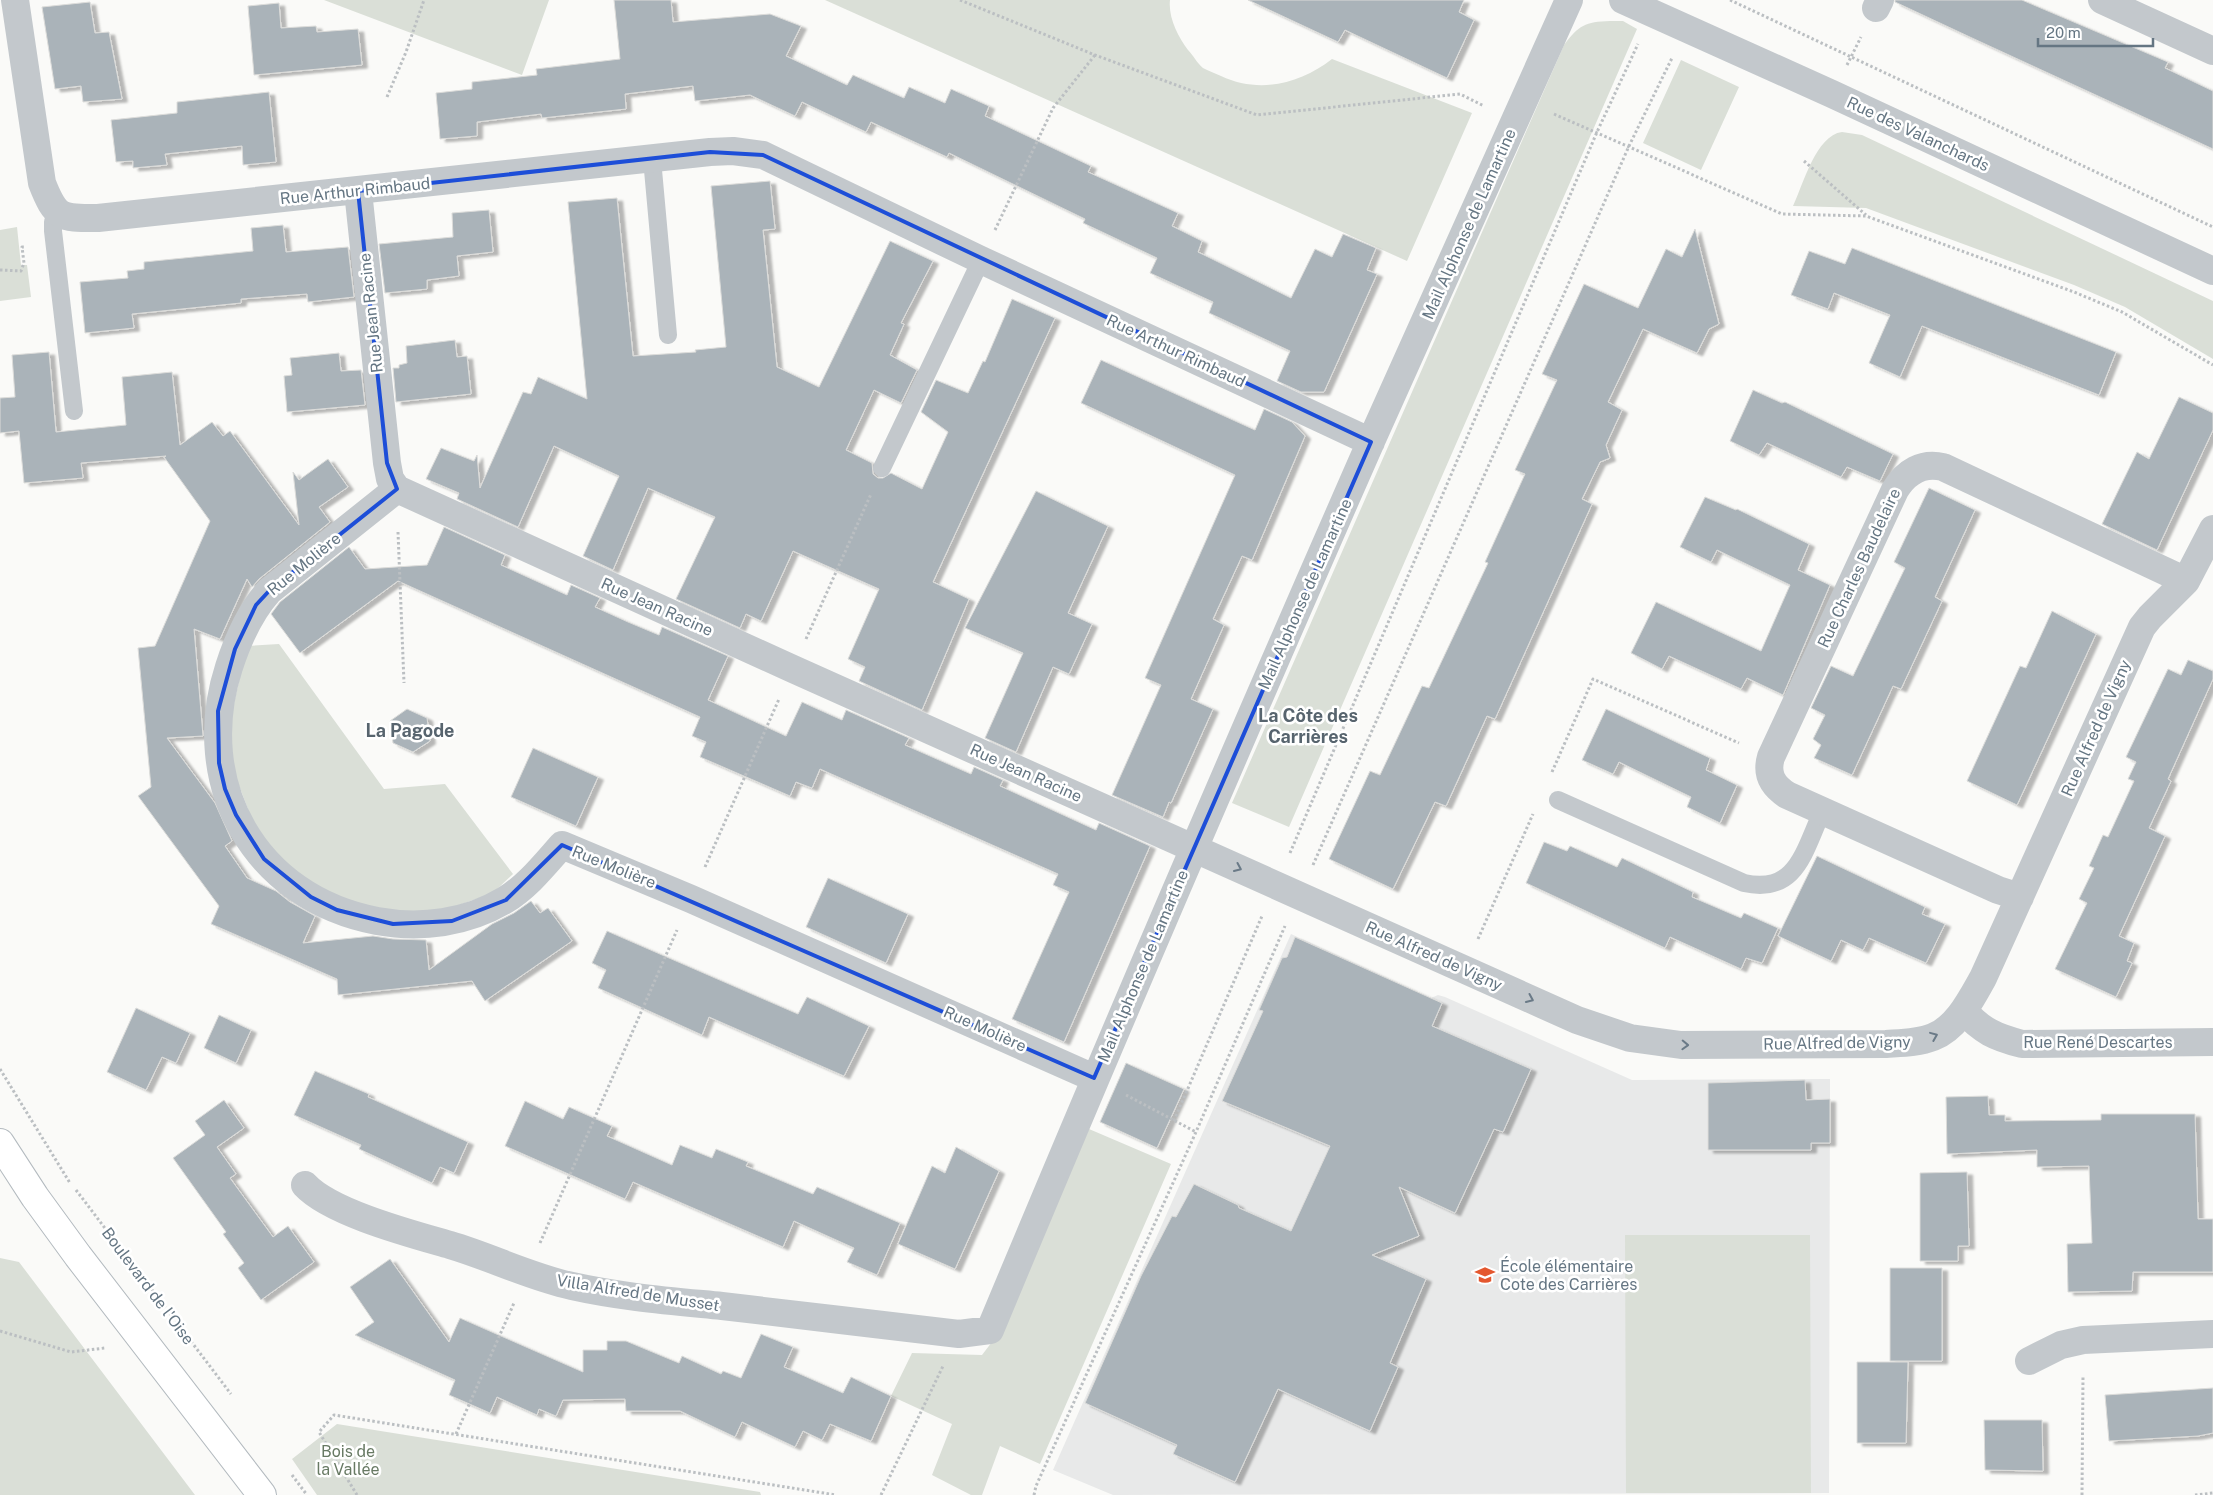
<svg xmlns="http://www.w3.org/2000/svg" width="2213" height="1495" viewBox="0 0 2213 1495" font-family="'Public Sans',sans-serif">
<style>
.built{fill:#e8e9e9}
.green{fill:#dadfd7}
.building{fill:#aab3b9;stroke:#dcdcda;filter:url(#shadow)}
.lines{fill:none;stroke-linecap:round;stroke-linejoin:round}
.secondary-casing{stroke:#b3babf;stroke-width:30}
.path{stroke:#bbbfc2;stroke-width:3;stroke-dasharray:2.5 2.5;stroke-linecap:butt}
.lane{stroke:#c3c8cc;stroke-width:18}
.street{stroke:#c3c8cc;stroke-width:28}
.secondary{stroke:#fff;stroke-width:28}
.oneway{stroke:#6a7a87}
.marked{fill:none;stroke:#1d4ed8;stroke-width:4;stroke-linejoin:round}
.labels{text-anchor:middle;dominant-baseline:central;stroke-width:5;stroke-linejoin:round;paint-order:stroke}
.street-label{font-size:16px;fill:#657683;stroke:#fff}
.poi-label{font-size:16px;fill:#657683;stroke:#fff;text-anchor:start}
.park-label{font-size:16px;fill:#687a64;stroke:#fff}
.neighbourhood-label{font-size:18px;font-weight:bold;fill:#57646e;stroke:#fff}
</style>
<defs>
<filter id="shadow"><feDropShadow dx="5.5" dy="3" stdDeviation="1" flood-color="#0004"/></filter>
</defs>
<rect width="100%" height="100%" fill="#fafaf8"/>
<!-- built -->
<path class="built" d="M 1291,934 L 1431,998 L 1438,995 L 1445,997 L 1632,1080 L 1830,1079 L 1829,1493 L 1113,1495 L 1053,1470 Z"/>
<!-- green -->
<path class="green" d="M 324,0 L 549,0 L 522,75 Z
M 825,0 L 1170,0 C 1168,17 1178,37 1188,50 C 1193,55 1197,63 1203,68 C 1208,71 1215,73 1221,76 C 1259,94 1300,84 1332,59 L 1472,113 L 1407,261 Z
M 1610,21 L 1623,21 L 1637,29 L 1289,827 L 1232,803 L 1564,45 C 1579,25 1585,22 1610,21 Z
M 1681,60 L 1739,87 L 1701,170 L 1643,143 Z
M 1842,132 L 1862,135 L 2213,301 L 2213,359 L 2125,307 L 2074,285 L 1866,208 L 1793,206 C 1803,185 1816,135 1842,132 Z
M 17,227 L 21,265 L 27,265 L 31,297 L 0,301 L 0,230 Z
M 279,644 L 384,789 L 445,784 L 513,874 L 493,893 L 445,910 L 418,913 L 360,906 L 308,882 L 286,864 L 266,841 L 251,817 L 235,775 L 229,725 L 247,646 Z
M 1089,1129 L 1171,1164 L 1040,1464 L 1000,1446 L 982,1495 L 971,1495 L 932,1475 L 952,1424 L 891,1396 L 912,1353 L 982,1355 L 995,1338 Z
M 1625,1235 L 1810,1235 L 1811,1493 L 1626,1493 Z
M 0,1258 L 19,1262 L 195,1495 L 0,1495 Z
M 337,1424 L 760,1492 L 761,1495 L 317,1495 L 292,1459 Z"/>
<!-- building -->
<path class="building" d="M 614,0 L 671,0 L 673,22 L 770,14 L 801,26 L 786,56 L 847,85 L 853,75 L 904,98 L 909,87 L 945,103 L 951,89 L 989,106 L 985,116 L 1091,166 L 1088,172 L 1178,213 L 1172,226 L 1202,241 L 1198,252 L 1291,298 L 1315,249 L 1332,257 L 1343,234 L 1376,248 L 1367,270 L 1377,274 L 1324,392 L 1301,392 L 1277,381 L 1290,351 L 1209,313 L 1213,302 L 1150,273 L 1157,258 L 1083,223 L 1085,219 L 949,153 L 947,157 L 871,122 L 866,132 L 802,102 L 795,116 L 750,95 L 695,101 L 693,86 L 625,94 L 626,109 L 542,118 L 541,114 L 477,122 L 477,136 L 440,139 L 436,93 L 472,89 L 472,82 L 537,75 L 536,69 L 620,59 Z
M 1248,0 L 1464,0 L 1459,12 L 1474,20 L 1447,78 L 1345,30 L 1338,42 Z
M 1895,0 L 2022,0 L 2168,62 L 2165,68 L 2213,91 L 2213,149 L 1972,38 L 1895,2 Z
M 90,2 L 95,33 L 109,32 L 122,99 L 83,102 L 81,86 L 55,89 L 42,7 Z
M 279,3 L 281,28 L 316,26 L 317,32 L 358,29 L 362,65 L 254,75 L 248,6 Z
M 269,92 L 276,162 L 243,165 L 242,146 L 165,154 L 167,165 L 133,168 L 133,161 L 116,162 L 111,120 L 177,113 L 177,102 Z
M 770,181 L 775,229 L 763,230 L 777,367 L 819,387 L 890,241 L 933,261 L 901,323 L 904,324 L 890,355 L 917,370 L 901,403 L 874,390 L 846,450 L 872,463 L 873,474 L 878,478 L 883,478 L 891,473 L 922,489 L 948,432 L 921,412 L 936,380 L 968,393 L 983,361 L 985,362 L 1012,299 L 1055,318 L 933,582 L 969,599 L 922,710 L 859,681 L 865,667 L 848,659 L 879,589 L 793,551 L 761,621 L 746,614 L 740,628 L 676,599 L 715,517 L 648,488 L 613,570 L 583,556 L 619,476 L 554,446 L 518,527 L 457,499 L 459,493 L 426,479 L 441,448 L 474,461 L 477,455 L 480,488 L 523,392 L 531,394 L 538,377 L 587,399 L 568,202 L 617,198 L 633,356 L 696,352 L 695,350 L 726,347 L 711,186 Z
M 489,210 L 493,252 L 457,256 L 459,276 L 427,280 L 427,289 L 385,293 L 379,244 L 453,237 L 452,213 Z
M 283,225 L 286,252 L 348,247 L 354,297 L 308,302 L 307,294 L 241,299 L 241,303 L 132,314 L 134,328 L 85,333 L 80,282 L 128,278 L 127,271 L 144,269 L 144,262 L 253,251 L 251,228 Z
M 1695,229 L 1719,324 L 1709,329 L 1697,353 L 1643,329 L 1608,402 L 1622,410 L 1606,445 L 1610,458 L 1600,462 L 1582,499 L 1592,504 L 1495,719 L 1487,716 L 1446,806 L 1435,802 L 1393,889 L 1329,859 L 1370,771 L 1380,775 L 1422,686 L 1429,688 L 1488,563 L 1485,562 L 1525,474 L 1515,470 L 1557,380 L 1542,374 L 1584,284 L 1638,308 L 1666,249 L 1682,257 Z
M 1852,248 L 2116,352 L 2099,395 L 1922,326 L 1900,377 L 1869,363 L 1890,315 L 1834,293 L 1828,309 L 1791,295 L 1809,251 L 1845,264 Z
M 455,340 L 457,357 L 467,356 L 471,394 L 396,402 L 393,368 L 399,368 L 399,365 L 407,363 L 406,346 Z
M 49,352 L 56,432 L 126,425 L 122,377 L 172,372 L 180,445 L 212,422 L 223,436 L 230,431 L 299,525 L 293,472 L 299,480 L 328,459 L 348,487 L 319,507 L 330,522 L 259,579 L 252,587 L 247,579 L 220,639 L 194,629 L 203,736 L 167,738 L 215,803 L 232,841 L 225,846 L 247,878 L 276,891 L 290,902 L 315,916 L 303,943 L 373,936 L 393,939 L 426,940 L 429,970 L 492,924 L 514,913 L 531,901 L 540,913 L 548,908 L 572,941 L 485,1001 L 472,981 L 338,995 L 337,979 L 211,924 L 219,906 L 138,796 L 151,787 L 138,648 L 155,646 L 210,521 L 164,457 L 166,456 L 81,463 L 83,478 L 24,483 L 19,431 L 0,433 L 0,398 L 15,397 L 12,355 Z
M 339,353 L 341,371 L 361,370 L 365,405 L 287,412 L 284,376 L 292,375 L 290,358 Z
M 1101,360 L 1255,430 L 1264,409 L 1292,422 L 1305,436 L 1252,560 L 1242,556 L 1213,619 L 1224,625 L 1191,699 L 1213,709 L 1171,803 L 1169,802 L 1163,817 L 1112,795 L 1161,685 L 1145,678 L 1235,475 L 1081,403 Z
M 1753,390 L 1782,403 L 1785,402 L 1893,454 L 1880,481 L 1847,467 L 1841,477 L 1767,443 L 1759,455 L 1730,441 Z
M 2179,397 L 2213,413 L 2213,430 L 2157,550 L 2102,524 L 2137,452 L 2149,459 Z
M 1929,488 L 1975,510 L 1935,597 L 1942,601 L 1901,689 L 1893,686 L 1852,775 L 1814,758 L 1821,745 L 1813,739 L 1825,715 L 1811,708 L 1831,666 L 1853,676 L 1905,568 L 1894,562 Z
M 1036,491 L 1108,526 L 1068,613 L 1092,624 L 1069,674 L 1053,667 L 1016,752 L 985,738 L 1023,653 L 965,628 Z
M 1705,497 L 1736,510 L 1737,509 L 1809,544 L 1798,570 L 1830,585 L 1783,695 L 1747,678 L 1741,689 L 1669,656 L 1662,669 L 1631,653 L 1656,602 L 1761,651 L 1790,585 L 1717,550 L 1711,562 L 1680,547 Z
M 444,527 L 505,555 L 501,565 L 567,595 L 571,585 L 600,598 L 595,607 L 628,622 L 659,635 L 662,627 L 728,656 L 708,700 L 786,736 L 802,702 L 842,720 L 846,710 L 909,738 L 905,745 L 971,774 L 974,767 L 1003,780 L 1000,786 L 1096,830 L 1099,823 L 1150,846 L 1064,1042 L 1012,1019 L 1069,892 L 1053,885 L 1058,874 L 820,769 L 812,788 L 796,782 L 790,796 L 700,757 L 706,742 L 692,736 L 700,717 L 398,581 L 300,653 L 271,614 L 280,602 L 349,547 L 365,569 L 427,565 Z
M 2052,611 L 2096,634 L 2017,805 L 1967,781 L 2020,666 L 2026,668 Z
M 2188,660 L 2213,671 L 2213,679 L 2168,779 L 2171,781 L 2149,828 L 2165,836 L 2119,936 L 2134,943 L 2127,961 L 2132,963 L 2116,997 L 2055,969 L 2087,903 L 2079,899 L 2094,868 L 2089,866 L 2103,835 L 2108,837 L 2134,781 L 2128,779 L 2136,762 L 2126,757 L 2168,669 L 2181,675 Z
M 407,709 L 427,718 L 430,741 L 413,752 L 393,743 L 390,721 Z
M 1606,709 L 1710,758 L 1706,770 L 1737,785 L 1720,823 L 1687,807 L 1691,797 L 1619,762 L 1613,774 L 1582,760 Z
M 533,748 L 598,777 L 576,826 L 511,797 Z
M 1544,842 L 1567,851 L 1570,846 L 1617,867 L 1622,858 L 1693,892 L 1692,897 L 1741,918 L 1744,913 L 1778,928 L 1762,963 L 1746,958 L 1741,969 L 1670,937 L 1665,948 L 1526,883 Z
M 1817,856 L 1925,907 L 1922,914 L 1945,924 L 1926,963 L 1869,938 L 1863,950 L 1841,940 L 1831,961 L 1778,936 Z
M 828,878 L 908,914 L 886,963 L 806,927 Z
M 607,931 L 798,1014 L 807,997 L 869,1026 L 844,1076 L 709,1017 L 702,1035 L 598,988 L 606,970 L 592,963 Z
M 1295,937 L 1442,1003 L 1432,1026 L 1531,1069 L 1503,1132 L 1494,1129 L 1455,1213 L 1399,1187 L 1419,1236 L 1372,1255 L 1426,1279 L 1390,1363 L 1398,1367 L 1370,1431 L 1278,1389 L 1235,1482 L 1173,1454 L 1177,1445 L 1085,1403 L 1141,1276 L 1172,1216 L 1176,1217 L 1194,1184 L 1238,1205 L 1239,1208 L 1291,1231 L 1330,1146 L 1222,1101 L 1263,1011 L 1259,1010 L 1282,958 L 1287,957 Z
M 136,1008 L 190,1033 L 176,1063 L 162,1057 L 146,1090 L 107,1072 Z
M 219,1015 L 251,1030 L 236,1063 L 204,1048 Z
M 1126,1063 L 1184,1089 L 1157,1148 L 1100,1122 Z
M 315,1071 L 369,1094 L 368,1097 L 468,1142 L 454,1173 L 440,1167 L 432,1183 L 359,1149 L 361,1145 L 294,1115 Z
M 1805,1080 L 1806,1100 L 1830,1099 L 1830,1143 L 1811,1143 L 1811,1150 L 1708,1150 L 1708,1083 Z
M 1988,1096 L 1989,1115 L 2005,1115 L 2005,1121 L 2101,1120 L 2101,1114 L 2195,1114 L 2198,1219 L 2213,1219 L 2213,1272 L 2133,1272 L 2132,1291 L 2068,1292 L 2067,1244 L 2092,1243 L 2089,1166 L 2037,1167 L 2037,1150 L 1947,1154 L 1946,1097 Z
M 224,1100 L 244,1128 L 217,1147 L 236,1174 L 230,1178 L 273,1237 L 288,1226 L 314,1262 L 261,1300 L 238,1268 L 244,1263 L 223,1234 L 226,1232 L 173,1158 L 205,1135 L 195,1121 Z
M 525,1101 L 563,1119 L 569,1107 L 612,1126 L 607,1136 L 672,1165 L 680,1145 L 712,1158 L 716,1149 L 748,1162 L 746,1166 L 813,1194 L 817,1187 L 900,1223 L 877,1275 L 847,1262 L 854,1248 L 794,1221 L 783,1247 L 633,1182 L 625,1199 L 505,1146 Z
M 956,1147 L 999,1171 L 955,1269 L 898,1244 L 932,1166 L 945,1173 Z
M 1967,1172 L 1969,1246 L 1958,1246 L 1958,1261 L 1920,1261 L 1920,1173 Z
M 390,1259 L 449,1342 L 460,1318 L 583,1372 L 583,1350 L 607,1350 L 607,1341 L 626,1341 L 679,1363 L 682,1356 L 721,1374 L 723,1371 L 741,1378 L 761,1334 L 793,1347 L 784,1367 L 843,1393 L 851,1377 L 891,1396 L 871,1441 L 830,1424 L 822,1440 L 803,1431 L 795,1447 L 742,1422 L 735,1437 L 680,1411 L 626,1411 L 625,1399 L 563,1400 L 556,1416 L 539,1409 L 537,1415 L 497,1397 L 490,1413 L 449,1395 L 455,1380 L 355,1335 L 374,1322 L 350,1287 Z
M 1890,1268 L 1942,1268 L 1942,1361 L 1890,1361 Z
M 1857,1362 L 1908,1362 L 1906,1443 L 1857,1443 Z
M 2213,1388 L 2213,1433 L 2198,1436 L 2109,1441 L 2105,1395 Z
M 1984,1420 L 2042,1420 L 2043,1471 L 1985,1470 Z"/>
<g class="lines">
<defs>
<path id="secondary" d="M 0,1143 L 35,1197 L 78,1256 L 262,1495"/>
</defs>
<!-- secondary casing -->
<use href="#secondary" class="secondary-casing"/>
<!-- path -->
<path class="path" d="M 960,0 L 1095,55 L 1257,115 L 1460,94 L 1484,106
M 1730,0 L 2213,227
M 1847,65 L 1861,37
M 387,97 L 406,52 L 424,0
M 1554,114 L 1782,214 L 1866,216 L 2074,292 L 2122,312 L 2213,365
M 1804,161 L 1866,215
M 995,230 L 1053,108 L 1095,55
M 0,270 L 21,271 L 24,263 L 22,247 L 25,247
M 398,532 L 404,683
M 806,639 L 871,494
M 1552,772 L 1593,679 L 1739,743
M 1290,853 L 1597,132 L 1638,44
M 1313,865 L 1629,146 L 1672,58
M 705,867 L 779,699
M 1478,939 L 1533,814
M 0,1069 L 70,1183
M 1126,1095 L 1196,1132
M 1174,1121 L 1262,916
M 76,1190 L 231,1394
M 540,1243 L 677,930
M 0,1331 L 71,1352 L 105,1348
M 456,1434 L 514,1303
M 292,1475 L 307,1495
M 357,1495 L 319,1432 L 334,1415 L 836,1495
M 881,1495 L 943,1366
M 1034,1495 L 1036,1486 L 1196,1132 L 1285,926
M 2082,1495 L 2083,1376
M 2195,1495 L 2213,1493"/>
<!-- lane -->
<path class="lane" d="M 652,159 L 668,335
M 59,214 L 53,222 L 53,231 L 74,411
M 882,468 L 981,260
M 1558,800 L 1744,883 C 1798,895 1804,849 1823,810"/>
<!-- street -->
<path class="street" d="M 15,0 L 42,183 C 56,219 61,218 98,218 L 710,152 L 733,151 L 763,155 L 981,260 L 1371,442
M 1623,0 L 1832,94 L 2213,271
M 2102,0 L 2213,51
M 1876,8 L 1880,0
M 358,191 L 387,463 L 390,479 L 397,489 L 793,669 L 1577,1020 L 1630,1038 L 1681,1045 L 1886,1044 C 1901,1043 1918,1043 1933,1037 C 1957,1028 1971,999 1983,978 L 2142,627 L 2150,617 L 2186,581 L 2213,529
M 397,489 L 269,591 C 250,612 238,639 229,667 C 191,784 255,898 377,921 C 421,929 467,923 505,900 C 527,887 545,864 562,845 L 691,899 L 1094,1078
M 2020,897 L 1998,890 L 1787,795 C 1772,785 1766,774 1771,757 L 1895,490 C 1906,472 1922,462 1943,467 L 2186,581
M 1964,1011 C 1982,1031 1995,1037 2022,1044 L 2213,1042
M 305,1185 C 331,1213 412,1234 450,1245 C 491,1257 530,1277 572,1286 C 621,1297 672,1301 722,1306 C 801,1315 880,1325 959,1334 L 990,1330 C 1114,1032 1242,735 1372,439 C 1437,293 1504,147 1569,0
M 2029,1361 L 2061,1345 L 2083,1340 L 2213,1334"/>
<!-- secondary -->
<use href="#secondary" class="secondary"/>
</g>
<!-- one-way arrows -->
<defs><path id="oneway-chevron" d="M-2-3.5L2.5 0L-2 3.5" fill="none" stroke-width="1.6" stroke-linecap="round" stroke-linejoin="round" transform="scale(1.25)"/></defs>
<g class="oneway">
<use href="#oneway-chevron" transform="translate(1238 868) rotate(24)"/>
<use href="#oneway-chevron" transform="translate(1530 999) rotate(24)"/>
<use href="#oneway-chevron" transform="translate(1934 1036) rotate(-22)"/>
<use href="#oneway-chevron" transform="translate(1685 1045) rotate(2)"/>
</g>
<!-- marked area -->
<path class="marked" d="M 710,152 L 763,155 L 1371,442 L 1094,1078 L 562,845 L 506,900 L 452,921 L 393,924 L 337,910 L 311,897 L 264,859 L 236,815 L 225,789 L 219,763 L 218,711 L 235,649 L 256,605 L 269,591 L 397,489 L 387,463 L 358,191 Z"/>
<!-- icons -->
<defs>
<symbol id="school-bare" viewBox="-9 -9 18 18"><path d="M0-5L7-2L0 1L-7-2ZM-4 1L0 2.5L4 1V4Q0 6-4 4Z" fill="#e4572e" stroke="#fff" stroke-width="2.5" paint-order="stroke"/></symbol>
</defs>
<g fill-rule="evenodd">
<use href="#school-bare" x="1471" y="1261" width="28" height="28"/>
</g>
<g class="labels">
<!-- street labels -->
<g class="street-label">
<text transform="translate(1918 134) rotate(25)">Rue des Valanchards</text>
<text transform="translate(355 191) rotate(-6)">Rue Arthur Rimbaud</text>
<text transform="translate(1469 224) rotate(-66)">Mail Alphonse de Lamartine</text>
<text transform="translate(371 313) rotate(-96)">Rue Jean Racine</text>
<text transform="translate(1176 351) rotate(25)">Rue Arthur Rimbaud</text>
<text transform="translate(304 564) rotate(-39)">Rue Molière</text>
<text transform="translate(1859 568) rotate(-65)">Rue Charles Baudelaire</text>
<text transform="translate(1305 594) rotate(-66)">Mail Alphonse de Lamartine</text>
<text transform="translate(657 607) rotate(24)">Rue Jean Racine</text>
<text transform="translate(2096 728) rotate(-66)">Rue Alfred de Vigny</text>
<text transform="translate(1026 773) rotate(24)">Rue Jean Racine</text>
<text transform="translate(614 867) rotate(22)">Rue Molière</text>
<text transform="translate(1434 956) rotate(24)">Rue Alfred de Vigny</text>
<text transform="translate(1143 966) rotate(-67)">Mail Alphonse de Lamartine</text>
<text transform="translate(985 1029) rotate(24)">Rue Molière</text>
<text x="2098" y="1042">Rue René Descartes</text>
<text transform="translate(1837 1043) rotate(-1)">Rue Alfred de Vigny</text>
<text transform="translate(148 1286) rotate(53)">Boulevard de l'Oise</text>
<text transform="translate(638 1293) rotate(9)">Villa Alfred de Musset</text>
</g>
<!-- poi labels -->
<g class="poi-label">
<text x="1500" y="1266">École élémentaire<tspan x="1500" dy="18">Cote des Carrières</tspan></text>
</g>
<!-- park labels -->
<g class="park-label">
<text x="348" y="1451">Bois de<tspan x="348" dy="18">la Vallée</tspan></text>
</g>
<!-- neighbourhood labels -->
<g class="neighbourhood-label">
<text x="1308" y="715">La Côte des<tspan x="1308" dy="21">Carrières</tspan></text>
<text x="410" y="730">La Pagode</text>
</g>
</g>
<!-- scale -->
<path d="M2038 38v8h115v-8" fill="none" stroke="#657683" stroke-width="2.5"/>
<text x="2046" y="38" font-size="15" fill="#657683" stroke="#ffffff" stroke-width="4" paint-order="stroke">20 m</text>
</svg>
